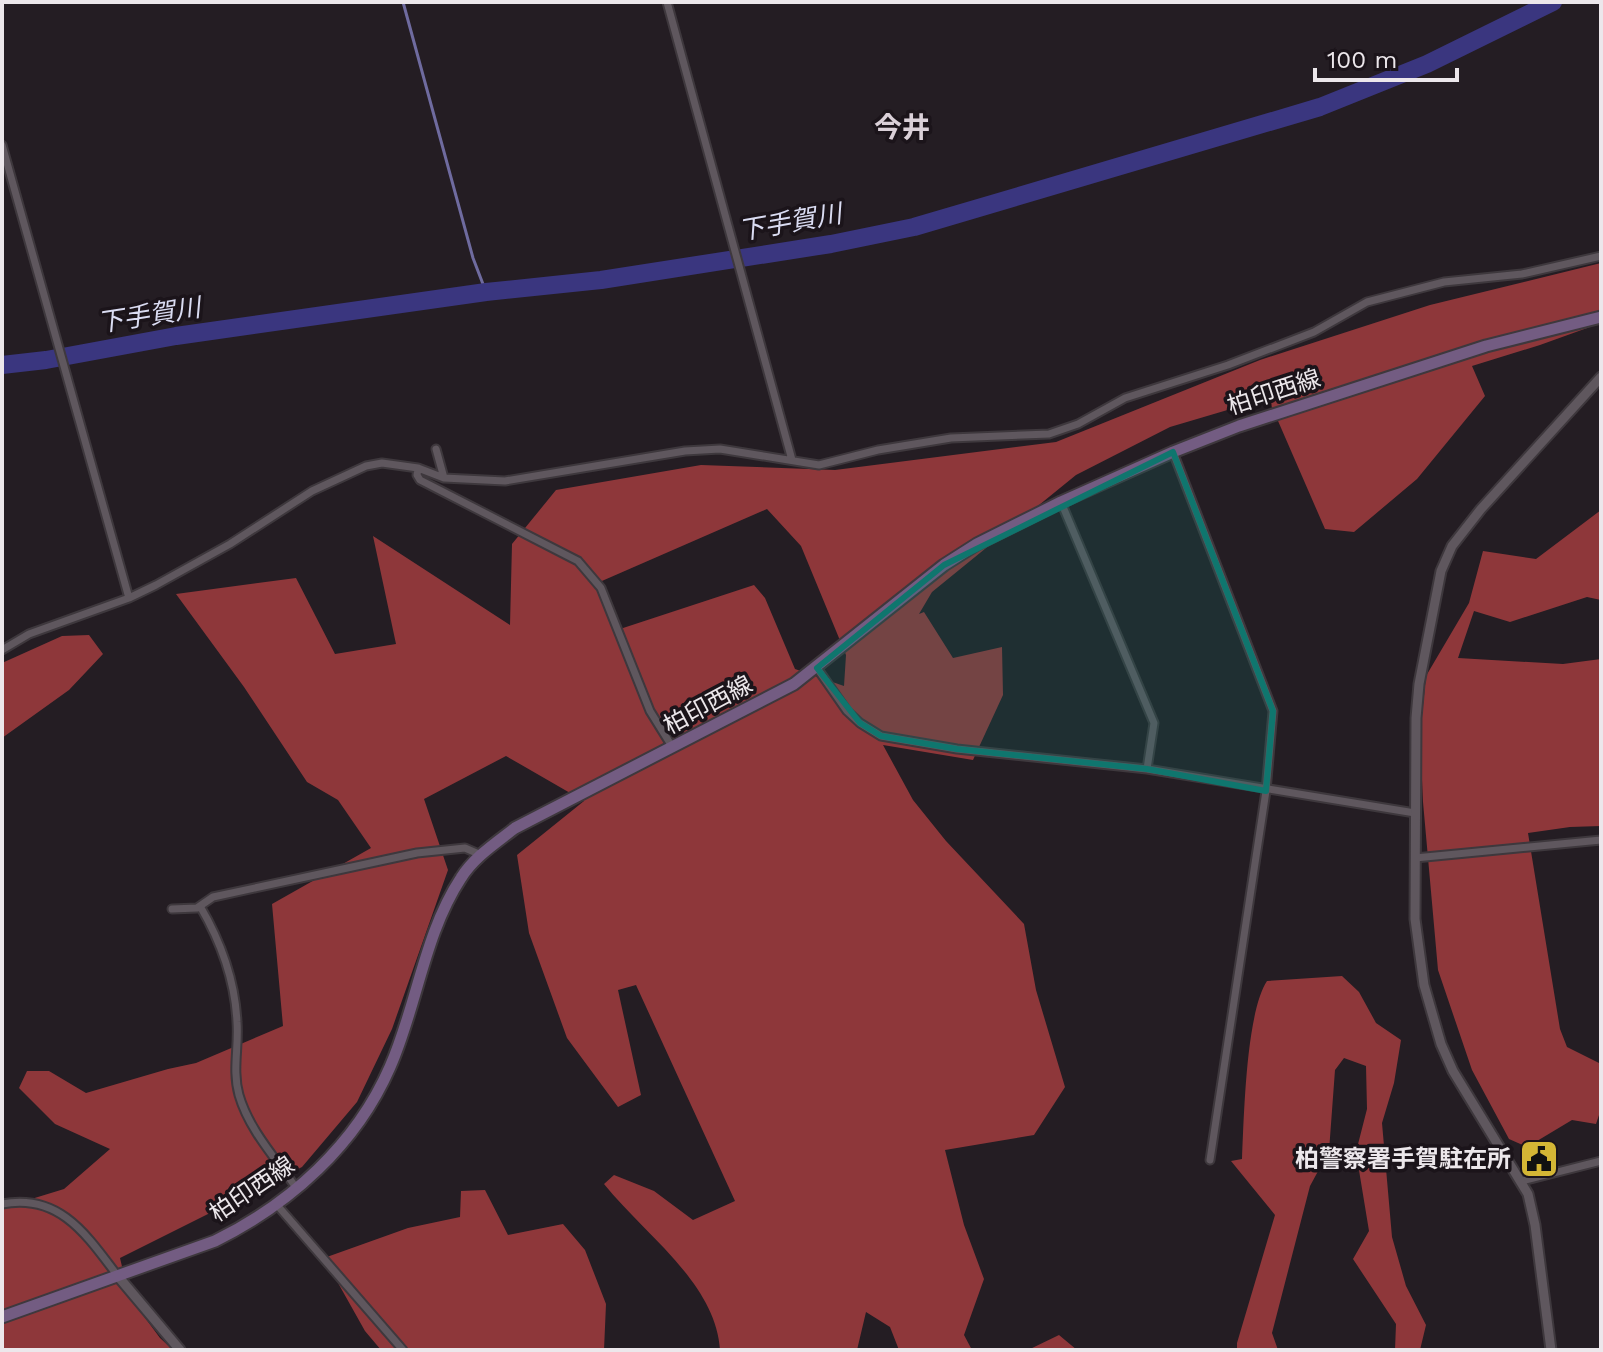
<svg xmlns="http://www.w3.org/2000/svg" width="1603" height="1352" viewBox="0 0 1603 1352" font-family="'Work Sans','Noto Sans JP',sans-serif">
<style>
.forest{fill:#8e373a;fill-rule:evenodd}
.lines{fill:none;stroke-linecap:round;stroke-linejoin:round}
.stream{stroke:#6f6b9f;stroke-width:3}
.river{stroke:#3a367f;stroke-width:18}
.minor-casing{stroke:#3e383d;stroke-width:11}
.tertiary-casing{stroke:#3e383d;stroke-width:13}
.secondary-casing{stroke:#3e383d;stroke-width:15}
.minor{stroke:#5f575e;stroke-width:7}
.tertiary{stroke:#5f575e;stroke-width:9}
.secondary{stroke:#735c82;stroke-width:11}
.marked{fill:#0f766e;fill-opacity:0.2;stroke:#0f766e;stroke-width:6;stroke-linejoin:round}
.labels{text-anchor:middle;dominant-baseline:central;stroke-width:7;stroke-linejoin:round;paint-order:stroke}
.street-label{font-size:24px;fill:#ece7eb;stroke:#1b141a}
.poi-label{font-size:24px;font-weight:bold;fill:#ece7eb;stroke:#1b141a;text-anchor:end}
.water-label{font-size:26px;font-style:italic;fill:#dadcf2;stroke:#1b141a}
.quarter-label{font-size:28px;font-weight:bold;fill:#dad0d8;stroke:#1b141a}
</style>
<rect width="100%" height="100%" fill="#241d23"/>
<!-- forest -->
<path class="forest" d="M 1601,263 L 1601,323 L 1540,345 L 1472,366 L 1485,396 L 1417,479 L 1354,532 L 1325,529 L 1268,398 L 1170,427 L 1076,475 L 932,592 L 919,614 L 924,612 L 953,658 L 1002,647 L 1003,695 L 973,760 L 883,745 L 913,800 L 946,841 L 1024,924 L 1036,990 L 1065,1087 L 1034,1135 L 945,1150 L 964,1225 L 984,1279 L 964,1335 L 972,1350 L 899,1350 L 890,1327 L 866,1312 L 857,1350 L 720,1350 C 716,1283 643,1233 604,1184 L 614,1175 L 654,1191 L 693,1220 L 735,1201 L 636,985 L 618,990 L 641,1095 L 618,1107 L 567,1038 L 529,933 L 517,855 L 584,801 L 506,756 L 424,799 L 448,870 L 392,1029 L 357,1102 L 302,1167 L 120,1258 L 129,1296 L 160,1338 L 173,1350 L 2,1350 L 2,1208 L 64,1189 L 110,1149 L 55,1124 L 19,1088 L 27,1071 L 49,1071 L 86,1093 L 168,1069 L 196,1063 L 283,1026 L 272,904 L 371,848 L 338,800 L 307,782 L 244,687 L 176,594 L 296,578 L 335,654 L 396,644 L 373,536 L 510,625 L 512,544 L 556,490 L 701,465 L 835,470 L 1056,442 L 1260,360 L 1430,305 ZM 767,509 L 801,546 L 846,655 L 844,686 L 795,669 L 765,598 L 754,585 L 620,629 L 595,584 Z
M 1601,510 L 1601,600 L 1587,597 L 1510,622 L 1474,611 L 1458,658 L 1563,664 L 1601,659 L 1601,826 L 1570,827 L 1528,833 L 1560,1029 L 1567,1047 L 1601,1064 L 1601,1109 L 1596,1124 L 1572,1120 L 1527,1147 L 1509,1139 L 1472,1070 L 1438,970 L 1423,802 L 1420,735 L 1426,676 L 1469,603 L 1483,551 L 1536,559 Z
M 89,635 L 103,654 L 69,690 L 2,738 L 2,663 L 62,636 Z
M 1342,976 L 1359,992 L 1376,1023 L 1401,1040 L 1394,1083 L 1382,1123 L 1392,1237 L 1406,1286 L 1426,1325 L 1420,1350 L 1395,1350 L 1396,1324 L 1353,1259 L 1369,1231 L 1356,1152 L 1367,1109 L 1366,1066 L 1344,1058 L 1335,1070 L 1329,1151 L 1310,1186 L 1272,1333 L 1278,1350 L 1237,1350 L 1237,1343 L 1275,1215 L 1231,1161 L 1242,1159 C 1244,1117 1246,1013 1267,981 Z
M 485,1190 L 508,1235 L 563,1224 L 585,1250 L 606,1304 L 604,1350 L 381,1350 L 365,1331 L 324,1258 L 408,1228 L 460,1217 L 461,1191 Z
M 1059,1335 L 1077,1350 L 1028,1350 Z"/>
<g class="lines">
<!-- stream -->
<path class="stream" d="M 403,2 L 473,258 L 486,292"/>
<!-- river -->
<path class="river" d="M 2,365 L 46,360 L 176,336 L 486,292 L 601,280 L 831,244 L 914,227 L 1320,107 L 1427,64 L 1553,2"/>
<defs>
<path id="minor" d="M 667,2 L 792,460
M 2,145 L 129,598
M 436,449 L 444,478
M 1173,452 L 1273,711 L 1266,791 L 1210,1160
M 418,468 L 417,475 L 420,480 L 578,561 L 601,588 L 650,711 L 673,748
M 1061,502 L 1154,723 L 1147,769
M 2,650 L 29,634 L 129,598 L 156,585 L 230,544 L 312,491 L 366,466 L 382,463 L 418,468 L 444,478 L 505,481 L 685,451 L 720,449 L 819,465 L 878,450 L 951,438 L 1049,434 L 1078,424 L 1125,398 L 1228,365 L 1314,332 L 1367,302 L 1444,282 L 1522,274 L 1601,256
M 817,668 L 847,711 L 860,723 L 881,736 L 957,749 L 1147,769 L 1415,813
M 1415,858 L 1601,840
M 200,906 C 221,942 235,980 237,1022 C 239,1047 232,1070 239,1095 C 249,1130 277,1160 297,1189
M 172,909 L 197,908 L 213,897 L 417,853 L 465,848 L 481,855
M 1522,1181 L 1601,1161
M 2,1204 C 59,1193 86,1234 117,1275
M 277,1205 L 403,1350"/>
<path id="tertiary" d="M 117,1275 L 180,1350
M 1551,1350 L 1535,1225 L 1528,1194 L 1453,1071 L 1441,1044 L 1424,985 L 1415,919 L 1416,718 L 1419,684 L 1441,571 L 1452,546 L 1481,509 L 1601,377"/>
<path id="secondary" d="M 2,1317 L 215,1241 C 290,1204 356,1145 390,1067 C 417,1006 424,934 461,878 C 474,857 496,843 515,828 L 794,684 L 944,565 L 977,544 L 1061,502 L 1173,452 L 1239,426 L 1486,346 L 1601,317"/>
</defs>
<!-- minor casing -->
<use href="#minor" class="minor-casing"/>
<!-- tertiary casing -->
<use href="#tertiary" class="tertiary-casing"/>
<!-- secondary casing -->
<use href="#secondary" class="secondary-casing"/>
<!-- minor -->
<use href="#minor" class="minor"/>
<!-- tertiary -->
<use href="#tertiary" class="tertiary"/>
<!-- secondary -->
<use href="#secondary" class="secondary"/>
</g>
<!-- marked area -->
<path class="marked" d="M 1173,452 L 1273,711 L 1266,791 L 1147,769 L 957,749 L 881,736 L 860,723 L 817,668 L 944,565 Z"/>
<!-- icons -->
<defs>
<symbol id="civic-square" viewBox="-11 -11 22 22"><rect x="-9" y="-9" width="18" height="18" rx="4" fill="#d4b635" stroke="#1b141a"/><path d="M-.6-6.5H3V-4.5H.6V-3L4-1V1h2V6H-6V1h2V-1L-.6-3ZM-1.2 2.5V6h2.4V2.5Z" fill="#111"/></symbol>
</defs>
<g fill-rule="evenodd">
<use href="#civic-square" x="1517" y="1137" width="44" height="44"/>
</g>
<g class="labels">
<!-- street labels -->
<g class="street-label">
<text transform="translate(1274 392) rotate(-18)">柏印西線</text>
<text transform="translate(708 705) rotate(-28)">柏印西線</text>
<text transform="translate(252 1189) rotate(-34)">柏印西線</text>
</g>
<!-- poi labels -->
<g class="poi-label">
<text x="1511" y="1159">柏警察署手賀駐在所</text>
</g>
<!-- water labels -->
<g class="water-label">
<text transform="translate(790 222) rotate(-10)">下手賀川</text>
<text transform="translate(149 315) rotate(-9)">下手賀川</text>
</g>
<!-- quarter labels -->
<g class="quarter-label">
<text x="902" y="127">今井</text>
</g>
</g>
<!-- border -->
<rect width="1603" height="1352" fill="none" stroke="#ece7eb" stroke-width="8"/>
<!-- scale -->
<path d="M1315 68v12h142v-12" fill="none" stroke="#ece7eb" stroke-width="4"/>
<text x="1327" y="68" font-size="24" fill="#ece7eb" stroke="#1b141a" stroke-width="6" paint-order="stroke">100 m</text>
</svg>
